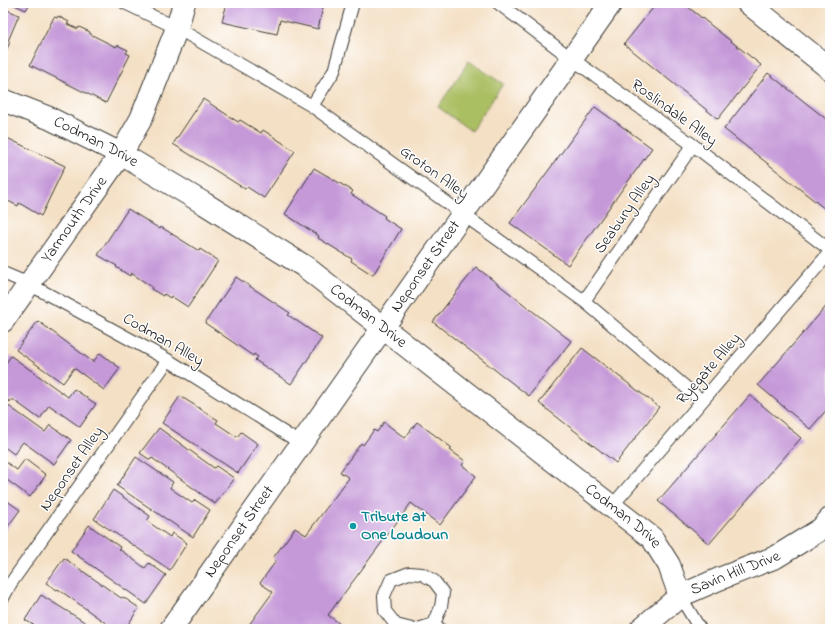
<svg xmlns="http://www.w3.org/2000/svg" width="833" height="632" viewBox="0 0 833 632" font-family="'Indie Flower',sans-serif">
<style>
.green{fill:#aabe62;stroke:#636d3f}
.building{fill:#c599d8}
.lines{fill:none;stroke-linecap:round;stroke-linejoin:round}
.service-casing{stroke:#3c3935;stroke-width:14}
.minor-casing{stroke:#3c3935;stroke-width:24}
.service{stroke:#fff;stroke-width:12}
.minor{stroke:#fff;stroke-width:22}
.culture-dot{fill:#0f9aa8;stroke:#fff;stroke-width:1.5}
.labels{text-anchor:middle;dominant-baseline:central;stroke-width:3;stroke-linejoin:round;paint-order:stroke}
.street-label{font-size:16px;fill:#1c1c1c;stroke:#fff}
.culture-label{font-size:16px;font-weight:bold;fill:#0d838f;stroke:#fff;text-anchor:start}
</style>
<rect width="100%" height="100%" fill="#fff"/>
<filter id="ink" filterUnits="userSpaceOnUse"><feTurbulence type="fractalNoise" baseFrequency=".025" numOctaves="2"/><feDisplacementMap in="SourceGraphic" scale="8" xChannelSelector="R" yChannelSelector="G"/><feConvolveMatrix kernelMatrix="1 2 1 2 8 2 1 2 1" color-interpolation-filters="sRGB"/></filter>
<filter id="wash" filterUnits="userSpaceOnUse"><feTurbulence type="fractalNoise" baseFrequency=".012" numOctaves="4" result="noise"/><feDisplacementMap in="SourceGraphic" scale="16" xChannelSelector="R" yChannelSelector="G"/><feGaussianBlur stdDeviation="0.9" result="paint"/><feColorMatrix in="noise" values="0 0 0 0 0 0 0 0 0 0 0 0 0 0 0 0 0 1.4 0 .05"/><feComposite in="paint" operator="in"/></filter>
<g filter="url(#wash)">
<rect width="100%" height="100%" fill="#f4e0c5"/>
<!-- green -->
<path class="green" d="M 469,61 L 503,84 L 471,131 L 438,107 Z"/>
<g id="blocks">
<!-- building -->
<path class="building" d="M 10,3 L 30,3 L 26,10 Z
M 227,3 L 281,3 L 299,7 L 300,3 L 324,3 L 318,29 L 280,20 L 277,34 L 222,22 Z
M 657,3 L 683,3 L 761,65 L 718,119 L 624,44 Z
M 3,8 L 19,15 L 8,41 L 10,42 L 3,58 Z
M 58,16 L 69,22 L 67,24 L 78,29 L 79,27 L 90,32 L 90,34 L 116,47 L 117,45 L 128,50 L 126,53 L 130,55 L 106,103 L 30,65 L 54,17 L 57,18 Z
M 768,73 L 830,122 L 830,213 L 724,129 Z
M 203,99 L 238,122 L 240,120 L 261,133 L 263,130 L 295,151 L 264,198 L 247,187 L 245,189 L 173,144 Z
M 595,107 L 652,148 L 568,265 L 510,223 Z
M 3,136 L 65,166 L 41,216 L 19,203 L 18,206 L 4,199 Z
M 314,168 L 353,191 L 351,194 L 385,216 L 384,218 L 401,229 L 373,275 L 351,261 L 352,259 L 318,238 L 319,236 L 285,214 Z
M 128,209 L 160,229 L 161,227 L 199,251 L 200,249 L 218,261 L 188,307 L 171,296 L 170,298 L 164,294 L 163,296 L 151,289 L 152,287 L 131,273 L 130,276 L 116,267 L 117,266 L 98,255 Z
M 476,267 L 571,341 L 529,396 L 433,322 Z
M 236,277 L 290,313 L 288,315 L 322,338 L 291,384 L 255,360 L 258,357 L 254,354 L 253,356 L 205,323 Z
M 830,302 L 830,406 L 810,429 L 758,385 Z
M 38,321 L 93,362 L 100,353 L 120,368 L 104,390 L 74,368 L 63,383 L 16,350 Z
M 582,348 L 659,407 L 616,463 L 539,403 Z
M 11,356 L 68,397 L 74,389 L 96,404 L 80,427 L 49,405 L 40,419 L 12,399 L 10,402 L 3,396 L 3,367 Z
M 750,395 L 801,438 L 709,544 L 658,501 Z
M 180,396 L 218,420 L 216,423 L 237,437 L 241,432 L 258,444 L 238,473 L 162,423 Z
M 3,402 L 45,432 L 50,425 L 71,440 L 54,464 L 23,442 L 14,454 L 3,446 Z
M 384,422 L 405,438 L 417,422 L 452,448 L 450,450 L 465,461 L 462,465 L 476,476 L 440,525 L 411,503 L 328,615 L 347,629 L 246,629 L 273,592 L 260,583 L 276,561 L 273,558 L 295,528 L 306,535 L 349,478 L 340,472 L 361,443 L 363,445 L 374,430 L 377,432 Z
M 159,428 L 214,468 L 216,466 L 234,478 L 215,504 L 152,458 L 150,460 L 140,453 Z
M 136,457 L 173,482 L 170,488 L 192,503 L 195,500 L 210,510 L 193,537 L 117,486 Z
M 25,459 L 46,475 L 30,497 L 3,477 L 3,460 L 17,470 Z
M 113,490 L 150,516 L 147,521 L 170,537 L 172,533 L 187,543 L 170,570 L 94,519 Z
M 3,498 L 20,510 L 3,533 Z
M 89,525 L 120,547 L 119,549 L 145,568 L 149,563 L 166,575 L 146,604 L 71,551 Z
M 64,558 L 121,598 L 123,597 L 139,608 L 125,629 L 114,629 L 58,589 L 57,590 L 46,583 Z
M 41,595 L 96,629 L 40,629 L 25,620 Z"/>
</g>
</g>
<g filter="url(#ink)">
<use href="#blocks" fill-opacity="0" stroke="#3c3935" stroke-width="1"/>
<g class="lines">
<defs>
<path id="service" d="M 125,3 L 177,28 L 312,106 L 584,301 L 702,401
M 498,3 L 572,59 L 693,145 L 830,250
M 312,106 L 334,71 L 353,3
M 3,273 L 29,284 L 168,360 L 302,444
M 584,301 L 693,145
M 612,506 L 830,252
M 680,596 L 700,629
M 3,598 L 11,583 L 168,360
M 412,629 L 396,625 L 385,611 L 384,596 L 391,580 L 409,573 L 422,574 L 434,581 L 443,593 L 441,607 L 434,624 L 440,629
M 418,629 L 434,624"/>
<g id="minor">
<path d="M 748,3 L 830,69"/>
<path id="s1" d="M 3,100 L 49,118 L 121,154 L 205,204 L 304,266 L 652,538 L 669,565 L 680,596"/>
<path id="s2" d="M 3,321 L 121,154 L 141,119 L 177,28 L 184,3"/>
<path id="s3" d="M 171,629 L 611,3"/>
<path id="s4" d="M 641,629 L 680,596 L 719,579 L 776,557 L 821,529 L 830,519"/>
</g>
</defs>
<!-- service casing -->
<use href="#service" class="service-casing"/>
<!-- minor casing -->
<use href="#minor" class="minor-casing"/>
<!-- service -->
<use href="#service" class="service"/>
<!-- minor -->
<use href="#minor" class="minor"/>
</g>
</g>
<!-- markers -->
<circle class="culture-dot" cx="353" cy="526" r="4"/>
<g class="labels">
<!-- street labels -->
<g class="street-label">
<text transform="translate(674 113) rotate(36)">Roslindale Alley</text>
<text stroke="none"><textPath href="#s1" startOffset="102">Codman Drive</textPath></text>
<text transform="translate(434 173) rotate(36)">Groton Alley</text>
<text transform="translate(625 214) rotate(-55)">Seabury Alley</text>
<text stroke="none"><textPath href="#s2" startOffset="124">Yarmouth Drive</textPath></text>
<text stroke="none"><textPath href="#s3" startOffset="443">Neponset Street</textPath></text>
<text stroke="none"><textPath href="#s1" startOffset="426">Codman Drive</textPath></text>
<text transform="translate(163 340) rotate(30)">Codman Alley</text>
<text transform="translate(709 369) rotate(-49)">Ryegate Alley</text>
<text transform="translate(72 469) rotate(-55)">Neponset Alley</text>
<text stroke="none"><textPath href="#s1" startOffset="750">Codman Drive</textPath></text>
<text stroke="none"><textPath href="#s3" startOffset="119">Neponset Street</textPath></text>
<text stroke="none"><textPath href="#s4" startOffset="111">Savin Hill Drive</textPath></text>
</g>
<!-- culture labels -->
<g class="culture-label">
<text x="361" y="517">Tribute at<tspan x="361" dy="18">One Loudoun</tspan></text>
</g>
</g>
<!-- margin -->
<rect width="833" height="632" fill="none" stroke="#fff" stroke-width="16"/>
</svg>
